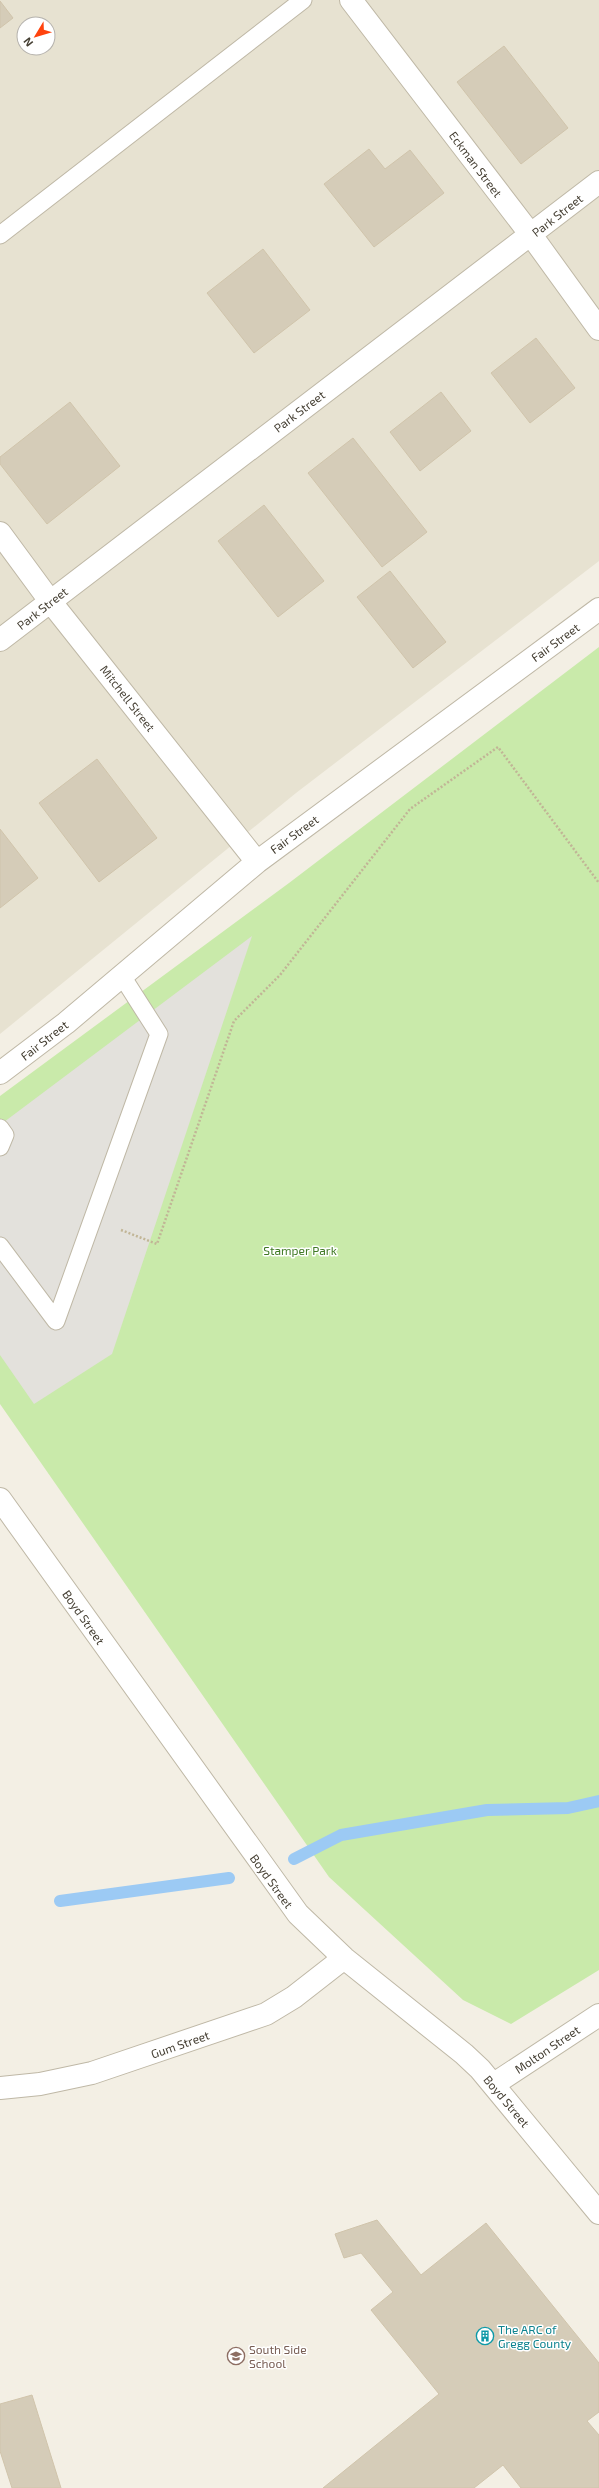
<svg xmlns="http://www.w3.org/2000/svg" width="599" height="2488" viewBox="0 0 599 2488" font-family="'Exo 2',sans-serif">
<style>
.residential{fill:#e7e2d1;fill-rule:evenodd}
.green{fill:#c9eaaa}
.parking{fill:#e3e1dc}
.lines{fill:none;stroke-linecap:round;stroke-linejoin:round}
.stream{stroke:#9ccaf4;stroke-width:12}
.building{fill:#d5ccb8;stroke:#d0c4ab}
.service-casing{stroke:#bfb8a6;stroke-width:19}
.minor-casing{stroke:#bfb8a6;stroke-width:24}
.path{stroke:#c1b596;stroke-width:2.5;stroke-dasharray:2 2;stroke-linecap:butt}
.service{stroke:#fff;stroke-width:17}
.minor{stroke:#fff;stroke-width:22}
.labels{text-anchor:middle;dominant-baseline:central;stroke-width:3;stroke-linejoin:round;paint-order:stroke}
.street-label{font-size:12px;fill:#453f33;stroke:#fff}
.park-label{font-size:12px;fill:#3f7924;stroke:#fff}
.culture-label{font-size:12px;fill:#0d838f;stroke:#fff;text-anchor:start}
.education-label{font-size:12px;fill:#785e54;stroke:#fff;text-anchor:start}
</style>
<rect width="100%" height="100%" fill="#f3efe4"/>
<!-- residential -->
<path class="residential" d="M 0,0 L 599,0 L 599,561 L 296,793 L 0,1034 ZM 24,24 L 48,24 L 48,48 L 24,48 Z"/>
<!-- green -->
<path class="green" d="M 599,647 L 599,1970 L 511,2024 L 463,2000 L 329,1877 L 0,1404 L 0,1096 L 289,883 Z"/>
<!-- parking -->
<path class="parking" d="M 252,936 L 112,1354 L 34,1404 L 0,1355 L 0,1125 Z"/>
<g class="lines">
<!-- stream -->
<path class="stream" d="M 294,1859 L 341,1835 L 487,1810 L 568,1808 L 599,1801
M 60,1901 L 229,1878"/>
</g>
<!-- building -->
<path class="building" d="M 0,1 L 13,18 L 0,28 Z
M 504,46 L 568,128 L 521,164 L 457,82 Z
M 369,149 L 385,169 L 410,150 L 444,193 L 374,247 L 324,184 Z
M 263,249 L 310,310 L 254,353 L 207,293 Z
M 536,338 L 575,388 L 530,423 L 491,373 Z
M 441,392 L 471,431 L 420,471 L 390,432 Z
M 70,402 L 120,466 L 47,524 L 0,464 L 0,457 Z
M 353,438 L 427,532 L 382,567 L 308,473 Z
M 264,505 L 324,581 L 278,617 L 218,541 Z
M 390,571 L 446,642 L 413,668 L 357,597 Z
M 97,759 L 157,838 L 99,882 L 39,803 Z
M 0,829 L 38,878 L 0,908 Z
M 377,2220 L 421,2275 L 486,2223 L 599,2363 L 599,2412 L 587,2421 L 599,2435 L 599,2488 L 521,2488 L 503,2465 L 474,2488 L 323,2488 L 439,2394 L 371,2310 L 393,2292 L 361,2253 L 344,2258 L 335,2234 Z
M 32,2395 L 61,2488 L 12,2488 L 0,2451 L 0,2404 Z"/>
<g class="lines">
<defs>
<path id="service" d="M 0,235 L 303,0
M 0,1128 L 5,1135 L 0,1147
M 0,1246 L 56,1321 L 159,1034 L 122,976"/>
<path id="minor" d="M 351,0 L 531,235 L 599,329
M 0,533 L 50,601 L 257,862
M 0,640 L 599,182
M 0,1073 L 66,1023 L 257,862 L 599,609
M 0,1499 L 298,1914 L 344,1958 L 464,2054 L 480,2069 L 599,2213
M 494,2084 L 599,2015
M 0,2088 L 40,2084 L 92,2073 L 266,2014 L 294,1997 L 344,1958"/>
</defs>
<!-- service casing -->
<use href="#service" class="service-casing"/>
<!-- minor casing -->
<use href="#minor" class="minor-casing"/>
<!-- path -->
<path class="path" d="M 121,1230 L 157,1244 L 234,1021 L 280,975 L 410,809 L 498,747 L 599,883"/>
<!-- service -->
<use href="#service" class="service"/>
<!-- minor -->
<use href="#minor" class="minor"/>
</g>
<!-- icons -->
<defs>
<symbol id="building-ring" viewBox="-11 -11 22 22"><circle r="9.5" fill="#fff" stroke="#0f9aa8" stroke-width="1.5"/><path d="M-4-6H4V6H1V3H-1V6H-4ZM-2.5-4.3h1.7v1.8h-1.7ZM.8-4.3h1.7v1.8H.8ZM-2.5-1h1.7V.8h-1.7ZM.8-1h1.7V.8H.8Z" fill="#0f9aa8"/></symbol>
<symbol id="school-ring" viewBox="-11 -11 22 22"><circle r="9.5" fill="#fff" stroke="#8d6e63" stroke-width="1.5"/><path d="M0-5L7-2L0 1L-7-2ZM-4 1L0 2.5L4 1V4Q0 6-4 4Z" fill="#8d6e63"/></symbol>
</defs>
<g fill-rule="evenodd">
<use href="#building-ring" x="475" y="2326" width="20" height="20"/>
<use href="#school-ring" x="226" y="2346" width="20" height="20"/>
</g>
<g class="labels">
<!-- street labels -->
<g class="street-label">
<text transform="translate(476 164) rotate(53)">Eckman Street</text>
<text transform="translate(557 215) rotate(-38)">Park Street</text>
<text transform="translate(299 411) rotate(-37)">Park Street</text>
<text transform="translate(42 608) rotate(-38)">Park Street</text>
<text transform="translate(555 642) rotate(-36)">Fair Street</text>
<text transform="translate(128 698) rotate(52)">Mitchell Street</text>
<text transform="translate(294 834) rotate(-36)">Fair Street</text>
<text transform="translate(44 1040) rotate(-38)">Fair Street</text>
<text transform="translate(84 1617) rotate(55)">Boyd Street</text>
<text transform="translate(272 1881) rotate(54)">Boyd Street</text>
<text transform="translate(180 2044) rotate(-19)">Gum Street</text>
<text transform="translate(547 2049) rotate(-34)">Molton Street</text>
<text transform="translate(507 2101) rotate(50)">Boyd Street</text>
</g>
<!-- park labels -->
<g class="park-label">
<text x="300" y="1250">Stamper Park</text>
</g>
<!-- culture labels -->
<g class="culture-label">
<text x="498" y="2329">The ARC of<tspan x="498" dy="14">Gregg County</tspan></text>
</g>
<!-- education labels -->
<g class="education-label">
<text x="249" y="2349">South Side<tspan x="249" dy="14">School</tspan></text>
</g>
</g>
<!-- north arrow -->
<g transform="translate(36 36) rotate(232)"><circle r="19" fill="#ffffff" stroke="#b5b2ad"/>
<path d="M0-3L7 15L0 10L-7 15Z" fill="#ff430e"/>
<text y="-6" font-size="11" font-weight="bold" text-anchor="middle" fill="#453f33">N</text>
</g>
</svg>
